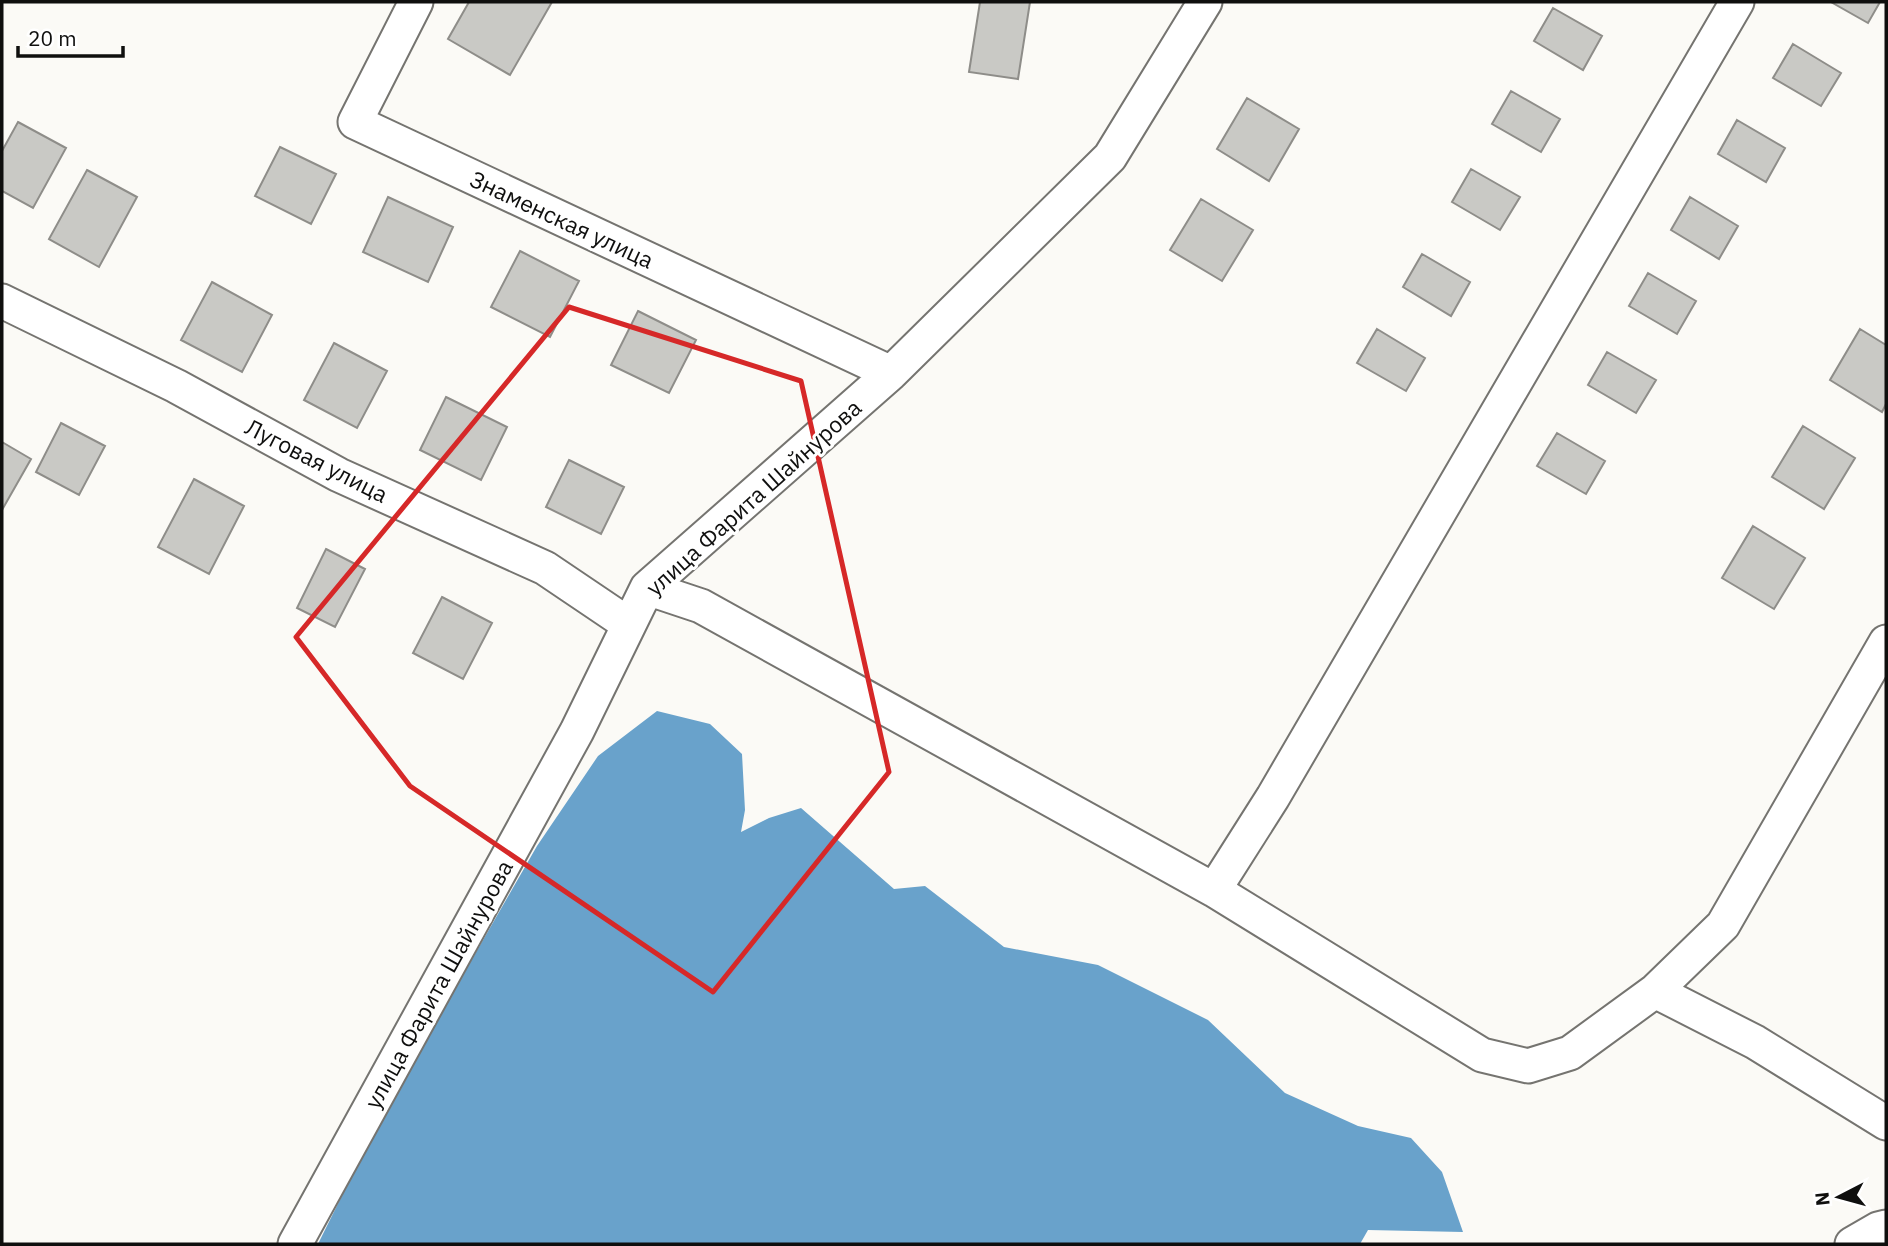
<svg xmlns="http://www.w3.org/2000/svg" width="1888" height="1246" viewBox="0 0 1888 1246" font-family="'IBM Plex Sans',sans-serif">
<style>
.water{fill:#69a2cb}
.building{fill:#c9c9c5;stroke:#8e8d89;stroke-width:2}
.lines{fill:none;stroke-linecap:round;stroke-linejoin:round}
.street-casing{stroke:#757470;stroke-width:37}
.street{stroke:#fff;stroke-width:33}
.marked{fill:none;stroke:#d62828;stroke-width:5;stroke-linejoin:round}
.labels{text-anchor:middle;dominant-baseline:central;stroke-width:6;stroke-linejoin:round;paint-order:stroke}
.street-label{font-size:23px;fill:#0f0f0e;stroke:#fff}
</style>
<rect width="100%" height="100%" fill="#fbfaf6"/>
<!-- water -->
<path class="water" d="M 657,711 L 710,724 L 742,754 L 745,810 L 741,832 L 769,818 L 801,808 L 894,889 L 925,886 L 1004,947 L 1098,965 L 1208,1020 L 1285,1093 L 1358,1126 L 1411,1138 L 1442,1172 L 1463,1232 L 1368,1230 L 1360,1244 L 318,1244 L 378,1123 L 537,846 L 598,756 Z"/>
<!-- building -->
<path class="building" d="M 469,2 L 552,2 L 510,75 L 448,39 Z
M 980,2 L 1030,2 L 1018,79 L 969,72 Z
M 1831,2 L 1880,2 L 1868,23 Z
M 1553,8 L 1602,36 L 1583,70 L 1534,41 Z
M 1793,44 L 1841,73 L 1821,106 L 1773,78 Z
M 1511,91 L 1560,119 L 1541,152 L 1492,124 Z
M 1247,98 L 1299,129 L 1269,181 L 1217,149 Z
M 1737,120 L 1785,148 L 1766,182 L 1718,154 Z
M 18,122 L 66,148 L 33,208 L 2,191 L 2,151 Z
M 280,147 L 336,174 L 311,224 L 255,196 Z
M 1471,169 L 1520,197 L 1500,230 L 1452,202 Z
M 87,170 L 137,197 L 99,267 L 49,239 Z
M 388,197 L 453,227 L 428,282 L 363,252 Z
M 1690,197 L 1738,226 L 1719,259 L 1671,230 Z
M 1201,199 L 1253,230 L 1222,281 L 1170,250 Z
M 520,251 L 579,281 L 550,337 L 491,307 Z
M 1422,254 L 1470,282 L 1451,316 L 1403,287 Z
M 1648,273 L 1696,301 L 1677,334 L 1629,306 Z
M 212,282 L 272,315 L 242,372 L 181,340 Z
M 638,311 L 696,340 L 669,393 L 611,365 Z
M 1377,329 L 1425,358 L 1406,391 L 1357,363 Z
M 1860,329 L 1886,345 L 1886,404 L 1882,412 L 1830,380 Z
M 334,343 L 387,371 L 357,428 L 304,400 Z
M 1607,352 L 1656,380 L 1636,413 L 1588,385 Z
M 446,397 L 507,427 L 481,480 L 420,450 Z
M 61,423 L 105,446 L 79,495 L 36,472 Z
M 1803,426 L 1855,458 L 1824,509 L 1772,477 Z
M 1557,433 L 1605,461 L 1586,494 L 1537,466 Z
M 2,442 L 31,459 L 2,510 Z
M 569,460 L 624,487 L 601,534 L 546,507 Z
M 194,479 L 244,506 L 209,574 L 158,547 Z
M 1753,526 L 1805,558 L 1774,609 L 1722,578 Z
M 326,549 L 365,569 L 335,627 L 297,608 Z
M 442,597 L 492,623 L 463,679 L 413,653 Z"/>
<g class="lines">
<defs>
<path id="street" d="M 416,2 L 355,122 L 891,373
M 2,301 L 176,386 L 339,475 L 545,568 L 628,624
M 647,588 L 701,606 L 1214,890 L 1482,1055 L 1528,1066 L 1570,1053 L 1655,991 L 1755,1042 L 1886,1123
M 1214,890 L 1273,797 L 1737,2
M 1655,991 L 1723,925 L 1886,642
M 295,1244 L 577,731 L 647,588 L 891,373 L 1110,157 L 1205,2
M 1852,1244 L 1878,1229 L 1886,1227"/>
</defs>
<!-- street casing -->
<use href="#street" class="street-casing"/>
<!-- street -->
<use href="#street" class="street"/>
</g>
<!-- marked area -->
<path class="marked" d="M 569,307 L 801,381 L 889,772 L 713,992 L 410,786 L 296,637 Z"/>
<g class="labels">
<!-- street labels -->
<g class="street-label">
<text transform="translate(562 219) rotate(25)">Знаменская улица</text>
<text transform="translate(317 460) rotate(27)">Луговая улица</text>
<text transform="translate(753 497) rotate(-42)">улица Фарита Шайнурова</text>
<text transform="translate(438 984) rotate(-61)">улица Фарита Шайнурова</text>
</g>
</g>
<!-- border -->
<rect width="1888" height="1246" fill="none" stroke="#0f0f0e" stroke-width="7"/>
<!-- north arrow -->
<g transform="translate(1839 1197) rotate(264)" stroke="#ffffff" stroke-width="5" paint-order="stroke">
<path d="M0-5L12 26L0 18L-12 26Z" fill="#0f0f0e"/>
<text y="-10" font-size="19" font-weight="bold" text-anchor="middle" fill="#0f0f0e">N</text>
</g>
<!-- scale -->
<path d="M18 46v10h105v-10" fill="none" stroke="#0f0f0e" stroke-width="3.5"/>
<text x="28" y="46" font-size="21" fill="#0f0f0e" stroke="#ffffff" stroke-width="5" paint-order="stroke">20 m</text>
</svg>
